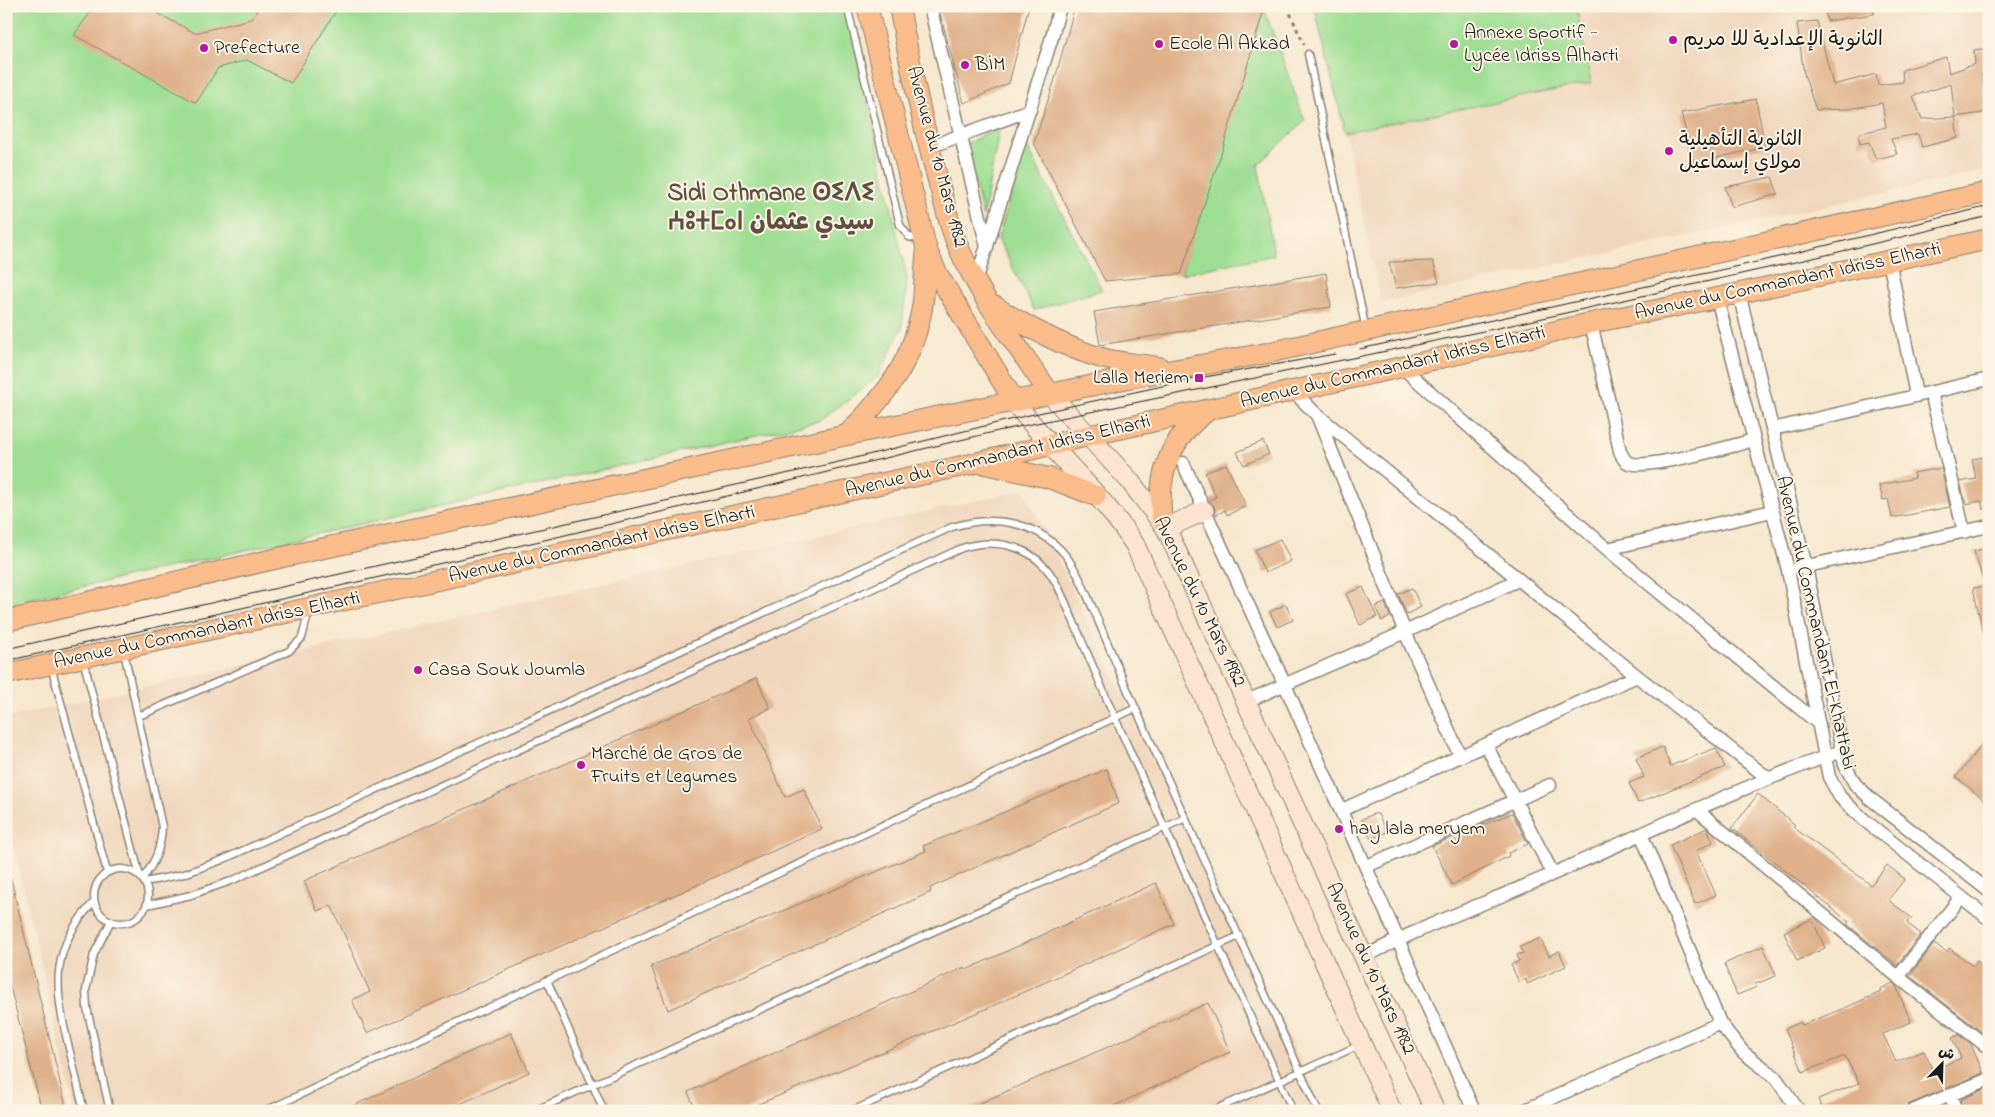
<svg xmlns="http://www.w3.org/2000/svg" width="1995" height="1117" viewBox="0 0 1995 1117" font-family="'Indie Flower','Playpen Sans Arabic','Noto Sans Tifinagh',sans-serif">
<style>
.built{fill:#f0d6bc}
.green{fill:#9ede93;stroke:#5d7d58}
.building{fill:#dfb089;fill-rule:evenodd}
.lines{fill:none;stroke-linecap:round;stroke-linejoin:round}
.service-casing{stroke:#8a8275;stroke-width:9}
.minor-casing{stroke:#8a8275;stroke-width:15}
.secondary-casing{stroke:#8a8275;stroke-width:21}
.primary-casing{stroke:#8a8275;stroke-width:22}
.path{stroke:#8a8275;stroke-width:3;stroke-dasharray:4 4;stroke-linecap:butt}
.service{stroke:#fff;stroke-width:6}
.minor{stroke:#fff;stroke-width:12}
.secondary{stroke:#fde4d1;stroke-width:19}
.primary{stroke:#fabc8b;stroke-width:20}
.tram{stroke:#1c1c1c;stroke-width:1}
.poi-dot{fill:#b5179e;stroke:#fcf5e5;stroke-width:2}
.labels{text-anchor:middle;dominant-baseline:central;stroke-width:4;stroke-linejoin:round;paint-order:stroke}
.poi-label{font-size:20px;fill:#1c1c1c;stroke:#fcf5e5;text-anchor:start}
.street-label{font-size:20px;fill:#1c1c1c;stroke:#fcf5e5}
.district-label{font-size:25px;font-weight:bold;fill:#605042;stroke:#fcf5e5}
</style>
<rect width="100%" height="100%" fill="#fcf5e5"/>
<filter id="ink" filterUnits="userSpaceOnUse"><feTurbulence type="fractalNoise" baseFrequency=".02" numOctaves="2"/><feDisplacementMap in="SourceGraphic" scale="10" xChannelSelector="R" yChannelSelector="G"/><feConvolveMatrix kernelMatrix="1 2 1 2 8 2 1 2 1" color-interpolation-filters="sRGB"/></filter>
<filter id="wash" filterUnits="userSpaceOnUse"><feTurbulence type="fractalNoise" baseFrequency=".0096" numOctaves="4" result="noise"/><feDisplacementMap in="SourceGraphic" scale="20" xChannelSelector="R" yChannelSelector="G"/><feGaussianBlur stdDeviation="1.12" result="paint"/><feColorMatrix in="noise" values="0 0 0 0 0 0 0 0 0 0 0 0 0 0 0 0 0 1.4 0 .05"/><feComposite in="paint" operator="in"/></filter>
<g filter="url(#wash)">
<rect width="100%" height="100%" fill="#f7e7ce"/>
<!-- built -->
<path class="built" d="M 1576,6 L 1989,6 L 1989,170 L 1381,303 L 1345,132 L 1591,83 Z
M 1024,490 L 1324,1111 L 75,1111 L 6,813 L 6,718 Z"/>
<!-- green -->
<path class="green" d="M 6,6 L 846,6 L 907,278 L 902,328 L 878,377 L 819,421 L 6,604 Z
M 1314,6 L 1576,6 L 1591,83 L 1345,132 Z
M 1264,9 L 1305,121 L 1258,165 L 1274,255 L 1181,274 Z
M 1000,126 L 983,217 L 966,144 Z
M 1025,143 L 1102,290 L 1034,310 L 998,239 Z"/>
<g id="blocks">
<!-- building -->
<path class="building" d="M 95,6 L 144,6 L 195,33 L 251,19 L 260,6 L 339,6 L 291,83 L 247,60 L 218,68 L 196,103 L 74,35 Z
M 938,6 L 1029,6 L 1009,83 L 964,103 Z
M 1075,6 L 1265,6 L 1223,148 L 1181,274 L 1105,281 L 1034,143 L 1055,79 Z
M 1824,6 L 1873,6 L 1874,14 L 1827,21 Z
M 1817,21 L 1833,85 L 1876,74 L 1878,85 L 1903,82 L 1902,70 L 1946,57 L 1949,73 L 1975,64 L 1974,50 L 1989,48 L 1989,72 L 1981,74 L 1989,112 L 1955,117 L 1958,138 L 1922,147 L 1918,134 L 1891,139 L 1897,154 L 1876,159 L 1869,142 L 1860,144 L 1858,134 L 1886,127 L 1882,103 L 1848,109 L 1816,110 L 1804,74 L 1797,23 ZM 1951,84 L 1955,117 L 1922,119 L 1913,96 Z
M 1756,99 L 1765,147 L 1694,163 L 1681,113 Z
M 1772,177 L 1778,194 L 1732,207 L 1725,187 Z
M 1433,261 L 1439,282 L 1396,288 L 1389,262 Z
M 1326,273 L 1331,307 L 1100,345 L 1094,312 Z
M 1263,441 L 1269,454 L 1244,465 L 1237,452 Z
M 1989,456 L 1989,509 L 1983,509 L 1981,501 L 1966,504 L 1960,482 L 1976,479 L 1972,459 Z
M 1226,464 L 1246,506 L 1227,515 L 1225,510 L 1216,515 L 1214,506 L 1209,500 L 1216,497 L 1205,473 Z
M 1941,468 L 1950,507 L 1892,518 L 1888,499 L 1883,500 L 1879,485 L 1915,478 L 1913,473 Z
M 1280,539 L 1291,561 L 1265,573 L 1255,550 Z
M 1989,548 L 1989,631 L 1983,632 L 1973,588 L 1985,586 L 1974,551 Z
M 1363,587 L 1377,617 L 1360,625 L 1346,594 Z
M 1412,588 L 1421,607 L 1407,614 L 1398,594 Z
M 1385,603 L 1390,617 L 1382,621 L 1375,607 Z
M 1286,604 L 1293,620 L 1277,627 L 1270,612 Z
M 757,678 L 770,708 L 749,718 L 785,797 L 804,789 L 822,829 L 367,1033 L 352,1000 L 370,992 L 331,905 L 317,911 L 304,881 Z
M 1989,736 L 1989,804 L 1956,777 Z
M 1663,747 L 1670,766 L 1716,748 L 1725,767 L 1638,803 L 1629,783 L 1644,777 L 1636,758 Z
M 1107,769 L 1119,803 L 930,888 L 931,892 L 668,1010 L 651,966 L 926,851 L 923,846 Z
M 1758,794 L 1795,825 L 1793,827 L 1871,885 L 1887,865 L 1905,879 L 1888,900 L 1912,918 L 1907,923 L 1921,934 L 1897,965 L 1847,924 L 1849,922 L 1732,828 Z
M 1512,813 L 1528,844 L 1508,853 L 1509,856 L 1452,885 L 1432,846 Z
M 1373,814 L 1378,814 L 1387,832 L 1371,839 L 1362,819 Z
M 1707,828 L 1713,842 L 1696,851 L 1716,895 L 1695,904 L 1670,845 Z
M 11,879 L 67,1111 L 42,1111 L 6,971 L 6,880 Z
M 1156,883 L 1174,924 L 988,1008 L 742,1111 L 696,1111 L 688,1092 L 965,967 L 966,970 Z
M 1812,919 L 1825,948 L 1797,961 L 1784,932 Z
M 1540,938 L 1549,956 L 1559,951 L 1566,966 L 1527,984 L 1526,979 L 1519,982 L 1511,965 L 1519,961 L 1517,955 L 1523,953 L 1520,947 Z
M 1934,944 L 1947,952 L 1949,948 L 1973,966 L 1977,961 L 1989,970 L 1989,1038 L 1910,976 Z
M 1763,946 L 1776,976 L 1755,984 L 1757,987 L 1737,995 L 1724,964 Z
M 1893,983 L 1896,986 L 1911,1022 L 1883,1034 L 1896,1062 L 1924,1051 L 1933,1070 L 1961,1058 L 1952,1038 L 1959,1035 L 1971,1044 L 1983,1073 L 1910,1104 L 1898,1111 L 1823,1111 L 1818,1099 L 1859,1083 L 1845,1056 L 1803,1072 L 1785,1029 L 1801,1022 L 1802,1025 L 1842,1009 L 1881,992 L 1880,989 Z
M 1208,1003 L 1230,1052 L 1103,1111 L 962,1111 Z
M 511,1033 L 529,1072 L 445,1111 L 342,1111 Z
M 1985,1089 L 1989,1098 L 1989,1111 L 1964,1111 L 1960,1100 Z"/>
</g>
</g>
<g filter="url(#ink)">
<use href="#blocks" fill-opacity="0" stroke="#8a8275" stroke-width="1"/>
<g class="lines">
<defs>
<path id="service" d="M 847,6 L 900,225 L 909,237 L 922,240
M 1308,54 L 1366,330
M 124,652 L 162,827 C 161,848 155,863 142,879
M 83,659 L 140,876
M 51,666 L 107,872
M 139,716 L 289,651 L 302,638 L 309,610
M94 896a27 27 0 1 1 54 0a27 27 0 1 1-54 0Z
M 145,882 L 184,874 L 222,860 L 952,527 C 991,515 1031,520 1061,550 C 1077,567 1085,592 1095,613 C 1108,644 1121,676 1135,707 C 1195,842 1258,976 1318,1111
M 147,905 L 191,895 L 231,881 L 962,548 C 991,539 1023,543 1045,567 C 1058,582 1065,602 1073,620 C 1087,653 1101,685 1115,718 C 1173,849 1234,979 1293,1111
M 547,980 L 604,1111
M 84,1111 C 78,1087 73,1064 67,1040 C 54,984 51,947 94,902
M 110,1111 L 87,1008 L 86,990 L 94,954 L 111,921
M 265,1111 L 1136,708
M 534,1111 L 1186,818
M 852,1111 L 1239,936
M 1212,1111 L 1360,1045"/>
<path id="minor" d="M 930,6 L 987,247
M 929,147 L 1030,110
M 1889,260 L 1916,395
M 976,281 L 1052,37 L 1060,6
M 1739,293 L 1806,567 L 1845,765 L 1855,784 L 1872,800 L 1989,891
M 1717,298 L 1788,570 L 1829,777 L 1840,797 L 1863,819 L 1989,919
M 1591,323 L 1620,451 C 1622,456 1624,461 1629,463 C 1645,470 1733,446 1754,440
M 1402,367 L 1607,549 L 1819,724
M 1293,391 L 1316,414 L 1637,676 L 1769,779
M 1931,392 L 1964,532
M 1317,415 L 1405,632 L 1460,756
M 1773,429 L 1989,379
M 1183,463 L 1285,685 L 1474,1111
M 1607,549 L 1772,511
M 1798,568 L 1989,526
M 1247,701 L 1405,632 L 1518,580
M 1486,745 L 1553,874
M 1342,810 L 1637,676
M 1697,810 L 1898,977 L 1989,1048
M 1641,834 L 1720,1023 L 1743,1052 L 1775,1077 L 1799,1111
M 1367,866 L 1550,785
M 1364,957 C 1426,924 1492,901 1555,873 C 1650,831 1744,785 1842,751
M 1898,977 L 1961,897
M 1523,1111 L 1720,1023
M 1913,1111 L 1950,1095
M 1956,1111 L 1950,1095 L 1989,1079"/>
<path id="secondary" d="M 1050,394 L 1129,480 L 1166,528 L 1435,1111
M 1014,401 C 1051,452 1101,492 1135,545 L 1392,1111
M 1166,528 L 1204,511"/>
<path id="primary" d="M 867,6 L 927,251 L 938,275 L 1014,401
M 899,6 C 910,65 922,123 938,180 C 945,205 950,230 961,253 C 984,303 1019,348 1050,394
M 994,306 C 1027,327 1063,347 1102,358 C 1120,363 1141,364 1159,367
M 847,435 C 887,394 915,360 923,301 C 925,284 924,268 927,251
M 985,464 L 1049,478 L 1096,496
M 1162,520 C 1156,476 1170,438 1207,411
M 6,621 L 283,557 L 847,435 L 1129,378 L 1267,353 L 1989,192
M 6,674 L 976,463 L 1087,436 L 1402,367 L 1591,323 L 1717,298 L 1989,239"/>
</defs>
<!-- service casing -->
<use href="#service" class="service-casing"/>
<!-- minor casing -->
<use href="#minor" class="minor-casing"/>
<!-- secondary casing -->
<use href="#secondary" class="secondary-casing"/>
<!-- primary casing -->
<use href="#primary" class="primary-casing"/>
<!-- path -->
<path class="path" d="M 1287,6 L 1304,45"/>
<!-- service -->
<use href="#service" class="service"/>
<!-- minor -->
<use href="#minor" class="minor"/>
<!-- secondary -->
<use href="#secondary" class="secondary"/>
<!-- primary -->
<use href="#primary" class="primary"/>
<!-- tram -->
<path class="tram" d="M 1360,349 L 1766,260 L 1989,206
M 6,649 L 843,461 L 1025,416 L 1199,378 L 1335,354
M 6,661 L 540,541 L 998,431 L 1498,328 L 1822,256 L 1989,216"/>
</g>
</g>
<!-- markers -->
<g class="poi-dot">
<circle cx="1673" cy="40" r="5"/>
<circle cx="1159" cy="44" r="5"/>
<circle cx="1454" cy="44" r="5"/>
<circle cx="204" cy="48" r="5"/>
<circle cx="965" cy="65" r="5"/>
<circle cx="1669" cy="151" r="5"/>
<rect x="1194" y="373" width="10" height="10" rx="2.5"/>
<circle cx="418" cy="670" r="5"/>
<circle cx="581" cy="765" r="5"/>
<circle cx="1339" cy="829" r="5"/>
</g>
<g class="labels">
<!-- poi labels -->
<g class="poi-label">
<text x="1464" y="33">Annexe sportif -<tspan x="1464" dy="23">Lycée Idriss Alharti</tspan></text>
<text x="1683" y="40">الثانوية الإعدادية للا مريم</text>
<text x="1169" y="44">Ecole Al Akkad</text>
<text x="214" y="48">Prefecture</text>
<text x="975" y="65">BİM</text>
<text x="1679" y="140">الثانوية التأهيلية<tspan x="1679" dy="23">مولاي إسماعيل</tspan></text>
<text x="1189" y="378" text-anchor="end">Lalla Meriem</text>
<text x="428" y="670">Casa Souk Joumla</text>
<text x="591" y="754">Marché de Gros de<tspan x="591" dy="23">Fruits et Legumes</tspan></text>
<text x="1349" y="829">hay lala meryem</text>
</g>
<!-- street labels -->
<g class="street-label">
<text transform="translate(936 157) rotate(75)">Avenue du 10 Mars 1982</text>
<text transform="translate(1788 282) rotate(-12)">Avenue du Commandant Idriss Elharti</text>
<text transform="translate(1393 368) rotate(-13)">Avenue du Commandant Idriss Elharti</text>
<text transform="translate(998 457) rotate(-13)">Avenue du Commandant Idriss Elharti</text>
<text transform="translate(602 545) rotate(-12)">Avenue du Commandant Idriss Elharti</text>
<text transform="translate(1199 602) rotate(64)">Avenue du 10 Mars 1982</text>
<text transform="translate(1815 623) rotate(77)">Avenue du Commandant El-Khattabi</text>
<text transform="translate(207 631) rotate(-12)">Avenue du Commandant Idriss Elharti</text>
<text transform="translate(1370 969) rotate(65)">Avenue du 10 Mars 1982</text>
</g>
<!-- district labels -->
<g class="district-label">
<text x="771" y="194">Sidi Othmane ⵙⵉⴷⵉ<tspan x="771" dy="29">ⵄⵓⵜⵎⴰⵏ سيدي عثمان</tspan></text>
</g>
</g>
<!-- margin -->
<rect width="1995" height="1117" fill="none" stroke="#fcf5e5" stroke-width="25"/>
<!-- north arrow -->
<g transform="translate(1942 1064) rotate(23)" stroke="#fcf5e5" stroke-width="4" paint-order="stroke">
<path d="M0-4L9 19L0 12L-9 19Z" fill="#1c1c1c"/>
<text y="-8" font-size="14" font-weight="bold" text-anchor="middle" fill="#1c1c1c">ش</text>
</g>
</svg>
